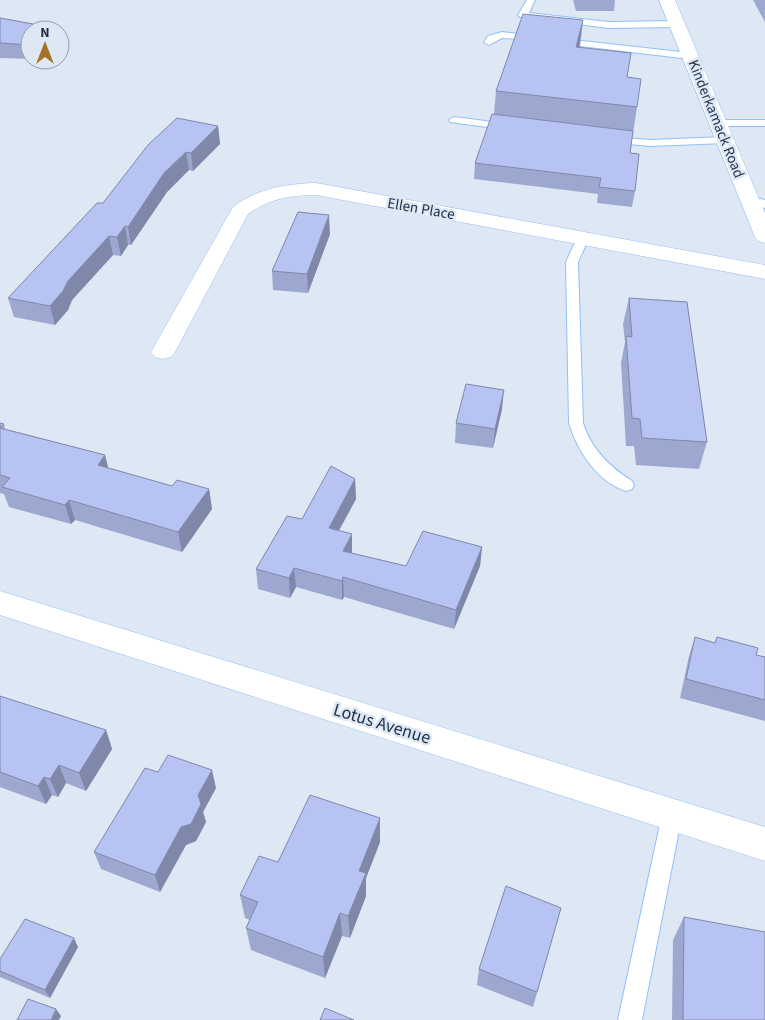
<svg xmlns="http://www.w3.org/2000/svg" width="765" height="1020" viewBox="0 0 765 1020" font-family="'Source Sans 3',sans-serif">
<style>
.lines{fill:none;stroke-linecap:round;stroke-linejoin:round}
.service-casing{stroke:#90bff8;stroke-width:2}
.minor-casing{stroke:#90bff8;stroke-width:1}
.primary-casing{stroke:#90bff8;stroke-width:1}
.service{fill:#fff;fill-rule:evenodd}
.minor{fill:#fff;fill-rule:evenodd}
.primary{fill:#fff;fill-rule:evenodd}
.wall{fill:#9da8d1}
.shaded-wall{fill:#8088aa}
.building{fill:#b7c3f3;stroke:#8088aa}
.labels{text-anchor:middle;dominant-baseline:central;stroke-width:5;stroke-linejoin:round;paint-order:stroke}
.far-street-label{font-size:15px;fill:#1d3046;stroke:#dee8f4}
.street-label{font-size:18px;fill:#1d3046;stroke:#dee8f4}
</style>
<rect width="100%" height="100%" fill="#dee8f4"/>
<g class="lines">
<defs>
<path id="service" d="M 527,0 L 535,0 L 529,13 L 609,22 L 677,21 L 682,24 L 677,27 L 609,28 L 520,17 L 518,15 Z
M 502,32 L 690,53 L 695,56 L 690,59 L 521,39 L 502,38 L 489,45 L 484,42 L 488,36 Z
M 454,117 L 509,124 L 514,127 L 509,130 L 450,122 L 449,120 Z
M 765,120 L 765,126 L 718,126 L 713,123 L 718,120 Z
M 610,137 L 651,140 L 725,137 L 730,140 L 725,143 L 651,146 L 606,142 L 605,140 Z
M 750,197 L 765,200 L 765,208 L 746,204 L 744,201 Z
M 583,234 L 589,238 L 578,262 L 583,423 C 592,450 609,466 632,481 L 634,485 L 632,489 L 626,491 C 597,482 577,450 569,423 L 566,262 L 577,238 Z
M 672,806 L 679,808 L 682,815 L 642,1020 L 618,1020 L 662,815 L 665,808 Z"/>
<path id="minor" d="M 316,183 L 765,265 L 765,279 L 316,195 C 290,195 269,199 248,214 L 175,352 L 171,357 L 163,359 L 155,357 L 151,352 L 233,207 C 258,188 286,184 316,183 Z
M 0,591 L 765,827 L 765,861 L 0,615 Z"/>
<path id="primary" d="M 659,0 L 675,0 L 765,213 L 765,243 L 758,241 L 755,237 Z"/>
</defs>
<!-- service casing -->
<use href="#service" class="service-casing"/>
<!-- minor casing -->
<use href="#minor" class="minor-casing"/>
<!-- primary casing -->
<use href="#primary" class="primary-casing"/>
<!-- service -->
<use href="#service" class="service"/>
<!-- minor -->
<use href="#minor" class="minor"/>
<!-- primary -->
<use href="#primary" class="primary"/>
</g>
<!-- wall -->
<path class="wall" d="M 573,0 L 615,0 L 614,11 L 576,11 Z
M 753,0 L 765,0 L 765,22 Z
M 0,18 L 44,26 L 45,30 L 30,30 L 30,59 L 0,58 Z
M 583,20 L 580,48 L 627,78 L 637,107 L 630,153 L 635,191 L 632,207 L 597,203 L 598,194 L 474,179 L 475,163 L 494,114 L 496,91 Z
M 218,126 L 220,144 L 193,171 L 189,170 L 167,192 L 131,245 L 128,245 L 121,256 L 113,255 L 72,300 L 68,310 L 55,325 L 14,317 L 8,298 L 103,203 Z
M 330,234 L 308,293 L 273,290 L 272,271 Z
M 629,298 L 707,442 L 699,469 L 636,465 L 634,446 L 626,446 L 621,363 L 625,342 L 623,324 Z
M 502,409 L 493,448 L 455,443 L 456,423 Z
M 0,423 L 4,424 L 5,429 L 105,455 L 108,468 L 172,486 L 209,489 L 212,509 L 182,552 L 75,520 L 71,524 L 9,507 L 4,494 L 0,493 Z
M 355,479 L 356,499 L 339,530 L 352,553 L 406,566 L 482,547 L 480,566 L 454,629 L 344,597 L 342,600 L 296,587 L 290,598 L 258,589 L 256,569 L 302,519 Z
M 695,637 L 715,643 L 717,637 L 756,655 L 765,657 L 765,721 L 680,698 L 689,656 Z
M 0,696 L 106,730 L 112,749 L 86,791 L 66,783 L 58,797 L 52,795 L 46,804 L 0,787 Z
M 158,772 L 216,788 L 203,812 L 206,822 L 196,841 L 186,845 L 160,892 L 101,869 L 94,852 Z
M 380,842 L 366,878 L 366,896 L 350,938 L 342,936 L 325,978 L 251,950 L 246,928 L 250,920 L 245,918 L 240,895 L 278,862 Z
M 561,908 L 533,1007 L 477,985 L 479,969 Z
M 684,917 L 765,1020 L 672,1020 L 673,940 Z
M 78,947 L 50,998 L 0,977 L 0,959 Z"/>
<!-- shaded-wall -->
<path class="shaded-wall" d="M 583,20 L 579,48 L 576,47 Z
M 218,126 L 220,144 L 193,171 L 191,153 Z
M 186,152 L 189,170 L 167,192 L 131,245 L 128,227 L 164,173 Z
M 329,215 L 330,234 L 308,293 L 307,274 Z
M 125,226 L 128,245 L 121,256 L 117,237 Z
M 109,236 L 113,255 L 72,300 L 68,310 L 55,325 L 50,306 L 68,281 Z
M 504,390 L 502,409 L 493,448 L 495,429 Z
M 105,455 L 110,475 L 98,465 Z
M 355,479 L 356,499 L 330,547 L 329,528 Z
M 209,489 L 212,509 L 182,552 L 178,532 Z
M 69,500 L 75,520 L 71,524 L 65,505 Z
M 352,534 L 352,553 L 343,551 Z
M 482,547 L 480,566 L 454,629 L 456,610 Z
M 294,568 L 296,587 L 290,598 L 289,578 Z
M 343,577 L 344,597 L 342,600 L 342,581 Z
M 106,730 L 112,749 L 86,791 L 79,773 Z
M 59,765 L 66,783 L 58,797 L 50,779 Z
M 212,770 L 216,788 L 203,812 L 206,822 L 196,841 L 186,845 L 160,892 L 155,875 Z
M 44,777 L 52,795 L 46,804 L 38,786 Z
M 380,818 L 380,842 L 366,878 L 366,896 L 350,938 L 348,916 L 359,871 Z
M 340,913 L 342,936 L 325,978 L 323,957 Z
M 74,938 L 78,947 L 50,998 L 45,990 Z
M 56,1009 L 61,1016 L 59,1020 L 51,1020 Z"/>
<!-- building -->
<path class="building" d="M 523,14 L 583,20 L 576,47 L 631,53 L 627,77 L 641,79 L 637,107 L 496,91 Z
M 0,18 L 44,26 L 43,30 L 30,30 L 30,45 L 0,43 Z
M 492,114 L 633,131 L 630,153 L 639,154 L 635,191 L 599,187 L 601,178 L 475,163 Z
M 177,118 L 218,126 L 191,153 L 186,152 L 164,173 L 128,227 L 125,226 L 117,237 L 109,236 L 68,281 L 63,291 L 50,306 L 8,298 L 97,203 L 103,203 L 148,145 Z
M 298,212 L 329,215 L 307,274 L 272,271 Z
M 629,298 L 687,302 L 707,442 L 642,438 L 640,419 L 632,418 L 626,336 L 632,337 Z
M 466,384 L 504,390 L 495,429 L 456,423 Z
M 0,423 L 4,424 L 0,428 L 105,455 L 98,465 L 172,486 L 177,480 L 209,489 L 178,532 L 69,500 L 65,505 L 2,487 L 10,478 L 0,475 Z
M 331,466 L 355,479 L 329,528 L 352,534 L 343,551 L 406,566 L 423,531 L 482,547 L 456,610 L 343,577 L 342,581 L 294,568 L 289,578 L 256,569 L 287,516 L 302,519 Z
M 695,637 L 715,643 L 717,637 L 758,648 L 756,655 L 765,657 L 765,700 L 686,679 Z
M 0,696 L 106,730 L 79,773 L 59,765 L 50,779 L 44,777 L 38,786 L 0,772 Z
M 168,755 L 212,770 L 198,795 L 201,804 L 191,824 L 181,827 L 155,875 L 94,852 L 145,768 L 158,772 Z
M 310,795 L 380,818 L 359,871 L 366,873 L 348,916 L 340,913 L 323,957 L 246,928 L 258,902 L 240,895 L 259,856 L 278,862 Z
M 506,886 L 561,908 L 537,992 L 479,969 Z
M 684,917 L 765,932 L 765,1020 L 683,1020 Z
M 25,919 L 74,938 L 45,990 L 0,971 L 0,959 Z
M 28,999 L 56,1009 L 51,1020 L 17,1020 Z
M 325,1008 L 354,1020 L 320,1020 Z"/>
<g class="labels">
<!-- far-street labels -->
<g class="far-street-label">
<text transform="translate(716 119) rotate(68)">Kinderkamack Road</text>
<text transform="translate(421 209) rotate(10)">Ellen Place</text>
</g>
<!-- street labels -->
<g class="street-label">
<text transform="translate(382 724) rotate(17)">Lotus Avenue</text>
</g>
</g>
<!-- north arrow -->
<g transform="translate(45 45)"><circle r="24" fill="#dee8f4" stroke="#919eae"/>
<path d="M0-4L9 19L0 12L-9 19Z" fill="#a47329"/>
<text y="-8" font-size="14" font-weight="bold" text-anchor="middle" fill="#1d3046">N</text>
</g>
</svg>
